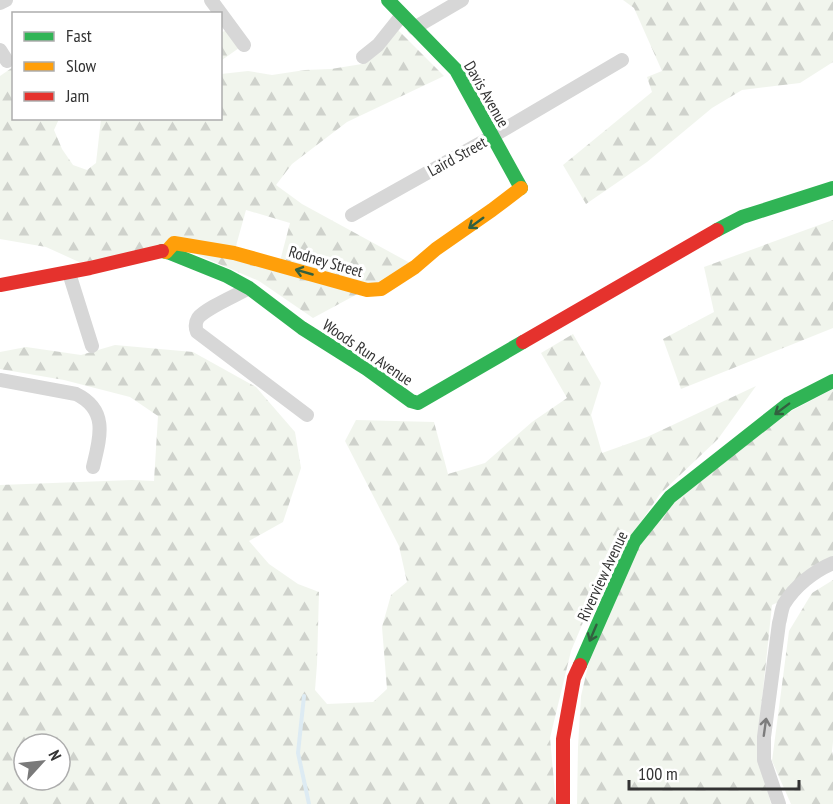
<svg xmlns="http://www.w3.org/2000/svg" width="833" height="804" viewBox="0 0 833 804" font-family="'PT Sans Narrow',sans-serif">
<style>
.forest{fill:url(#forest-firs);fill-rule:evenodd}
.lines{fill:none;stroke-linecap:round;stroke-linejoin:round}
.stream{stroke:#ddebf3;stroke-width:4}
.street{stroke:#d7d7d7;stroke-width:14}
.fast{stroke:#30b455;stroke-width:14}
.slow{stroke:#ff9f0a;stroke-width:14}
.jam{stroke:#e5322d;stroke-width:14}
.oneway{stroke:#32603f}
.oneway2{stroke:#7d7d7d}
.labels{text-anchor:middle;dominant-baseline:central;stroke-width:6;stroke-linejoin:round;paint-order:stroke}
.street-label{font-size:16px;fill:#333;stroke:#fff}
</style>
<defs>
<pattern id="forest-firs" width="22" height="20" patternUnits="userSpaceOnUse" patternTransform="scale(1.5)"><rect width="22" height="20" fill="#f1f5ed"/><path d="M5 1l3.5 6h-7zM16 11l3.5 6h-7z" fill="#cfd2cc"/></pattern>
</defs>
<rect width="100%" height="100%" fill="#fff"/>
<!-- forest -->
<path class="forest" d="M 623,0 L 833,0 L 833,62 L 800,83 L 742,90 L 712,108 L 647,162 L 586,204 L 563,165 L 652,92 L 647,77 L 662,71 L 634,8 Z
M 397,29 L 444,76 L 347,122 L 292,164 L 276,185 L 302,204 L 410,263 L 363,291 L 313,318 L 259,281 L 191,252 L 79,262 L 46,247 L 0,239 L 0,76 L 13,67 L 14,118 L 59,119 L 54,130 L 62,149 L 73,165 L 87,170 L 96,163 L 101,119 L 220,118 L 221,74 L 248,71 L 272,75 L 305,70 L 331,69 L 362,64 L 384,45 ZM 246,210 L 290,223 L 279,265 L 234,253 Z
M 226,30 L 239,48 L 222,60 L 221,62 L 221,33 Z
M 833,220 L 833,328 L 681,389 L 663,339 L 714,312 L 704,267 Z
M 573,334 L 601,383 L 591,415 L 602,453 L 647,437 L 756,386 L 718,439 L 660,494 L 600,582 L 571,651 L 550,738 L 556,804 L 0,804 L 0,485 L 132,480 L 154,481 L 158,416 L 130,397 L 64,380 L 0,369 L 0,352 L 26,347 L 81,355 L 115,345 L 193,352 L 256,387 L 295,432 L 301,468 L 283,522 L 249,541 L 269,564 L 298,584 L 319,592 L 317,664 L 315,690 L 327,704 L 373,702 L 387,689 L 382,627 L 391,595 L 407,582 L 399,546 L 345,441 L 356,420 L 434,422 L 448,474 L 485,463 L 532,422 L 567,398 L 541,353 ZM 24,744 L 60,744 L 60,780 L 24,780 Z
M 833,389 L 833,558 L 794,595 L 772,605 L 759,728 L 760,763 L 771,804 L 577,804 L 578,747 L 581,696 L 602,607 L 662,510 L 780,417 Z
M 833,580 L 833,742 L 832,751 L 833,756 L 833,804 L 791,804 L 772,761 L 789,631 L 812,593 Z"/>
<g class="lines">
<!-- stream -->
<path class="stream" d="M 304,696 L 298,753 L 309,804"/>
<!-- street -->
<path class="street" d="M 211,0 L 244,45
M 0,3 L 6,0
M 414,28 L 462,0
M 0,50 L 7,61
M 363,57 L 378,45 L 402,15
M 352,215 L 493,136 L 622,60
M 69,273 L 92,346
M 249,288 C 237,295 206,308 198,318 C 195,323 195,327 197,332 L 307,415
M 0,380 L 76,394 C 109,410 100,438 93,467
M 779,804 L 764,760 L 764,737 L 779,623 C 781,617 781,610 784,604 C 795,586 814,571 833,563"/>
<!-- fast -->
<path class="fast" d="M 388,0 L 456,70 L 521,188
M 717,230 L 742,217 L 833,188
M 162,251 L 170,253 L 227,276 L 249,288 L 302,328 L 367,369 L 411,401 L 418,403 L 523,342
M 580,665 L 634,542 L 670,497 L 788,404 L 833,381"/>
<!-- slow -->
<path class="slow" d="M 166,252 L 174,243 L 234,253 L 367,290 L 381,289 L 415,267 L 436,249 L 492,210 L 521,188"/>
<!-- jam -->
<path class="jam" d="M 0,285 L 90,268 L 162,251
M 523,342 L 717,230
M 563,804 L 563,739 L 574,678 L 580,665"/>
</g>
<!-- one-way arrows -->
<defs><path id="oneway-shaft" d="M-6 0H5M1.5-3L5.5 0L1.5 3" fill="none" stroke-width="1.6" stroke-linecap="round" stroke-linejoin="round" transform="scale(1.5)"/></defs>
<g class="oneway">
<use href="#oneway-shaft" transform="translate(476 223) rotate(144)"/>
<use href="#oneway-shaft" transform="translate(304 272) rotate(-164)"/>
<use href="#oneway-shaft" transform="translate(782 409) rotate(143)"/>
<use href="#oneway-shaft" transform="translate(593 633) rotate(113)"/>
</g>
<use class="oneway2" href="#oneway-shaft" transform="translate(765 727) rotate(-82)"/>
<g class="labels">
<!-- street labels -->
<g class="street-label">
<text transform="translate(487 94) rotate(60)">Davis Avenue</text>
<text transform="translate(457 156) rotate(-29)">Laird Street</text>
<text transform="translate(326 261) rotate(16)">Rodney Street</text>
<text transform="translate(368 352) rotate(34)">Woods Run Avenue</text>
<text transform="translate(602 576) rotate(-65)">Riverview Avenue</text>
</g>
</g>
<!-- legend -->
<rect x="12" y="12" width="210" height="108" fill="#ffffff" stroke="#adadad" stroke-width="1.5"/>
<rect x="24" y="32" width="30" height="9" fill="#30b455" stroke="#adadad" stroke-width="1.5"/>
<text x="66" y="42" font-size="18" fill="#333333">Fast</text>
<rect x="24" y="62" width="30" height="9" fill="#ff9f0a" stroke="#adadad" stroke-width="1.5"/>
<text x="66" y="72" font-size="18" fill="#333333">Slow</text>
<rect x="24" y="92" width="30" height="9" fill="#e5322d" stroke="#adadad" stroke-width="1.5"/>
<text x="66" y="102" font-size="18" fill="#333333">Jam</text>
<!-- north arrow -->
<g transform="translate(42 762) rotate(63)"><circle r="28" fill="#ffffff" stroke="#adadad" stroke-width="1.5"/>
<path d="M0-4.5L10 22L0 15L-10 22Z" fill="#7a7a7a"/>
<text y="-9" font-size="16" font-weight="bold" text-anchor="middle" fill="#333333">N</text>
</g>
<!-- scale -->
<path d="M629 780v9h170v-9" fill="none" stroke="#333333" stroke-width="3"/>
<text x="638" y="780" font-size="18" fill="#333333" stroke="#ffffff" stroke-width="4.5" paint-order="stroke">100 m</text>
</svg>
